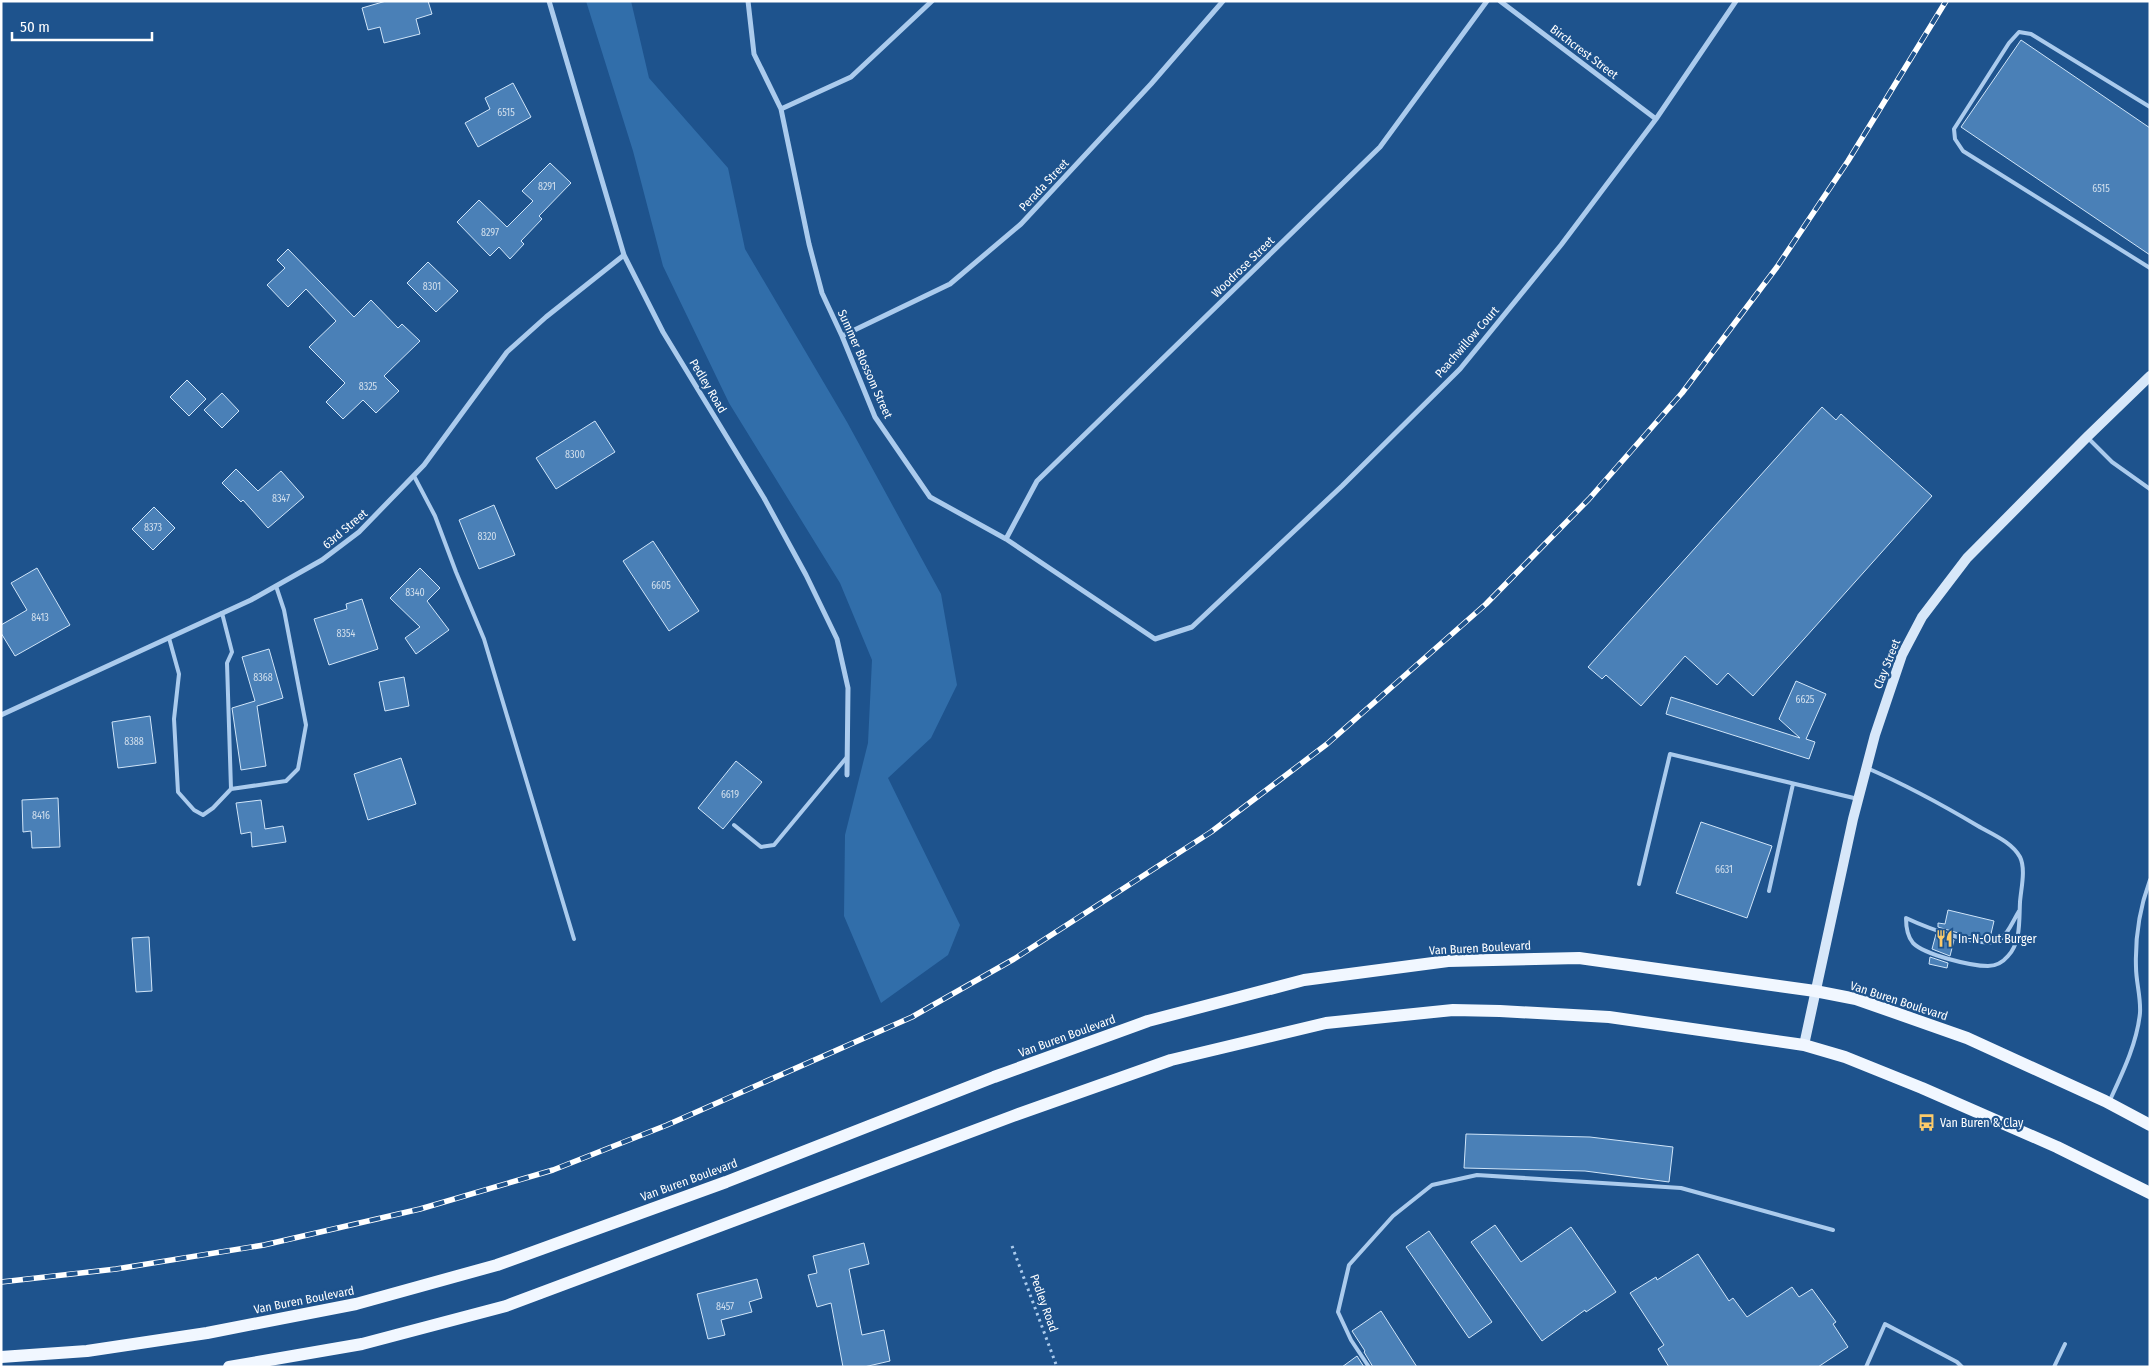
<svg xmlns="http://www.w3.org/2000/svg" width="2151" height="1368" viewBox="0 0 2151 1368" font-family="'Fira Sans Condensed',sans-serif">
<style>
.green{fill:#316eaa}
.building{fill:#4a80b7;stroke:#d0e5f9}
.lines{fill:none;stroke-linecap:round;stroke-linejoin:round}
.path{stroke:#abcbed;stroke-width:3;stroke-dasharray:2.5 4;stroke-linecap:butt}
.lane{stroke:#abcbed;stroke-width:4}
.street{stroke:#abcbed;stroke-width:5}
.secondary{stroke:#d7e7f9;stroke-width:10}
.primary{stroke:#f1f7ff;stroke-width:12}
.rail-casing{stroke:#fff;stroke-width:5.5}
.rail{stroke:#1e538d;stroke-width:4;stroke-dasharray:11;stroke-linecap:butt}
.labels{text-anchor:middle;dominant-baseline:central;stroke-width:4.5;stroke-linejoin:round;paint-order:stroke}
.number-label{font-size:10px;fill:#d2dfed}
.street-label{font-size:12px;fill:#fff;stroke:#1e538d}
.poi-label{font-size:12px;fill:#fff;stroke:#1e538d;text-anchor:start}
</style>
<rect width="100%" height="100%" fill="#1e538d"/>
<!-- green -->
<path class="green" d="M 586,1 L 631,1 L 649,78 L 728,168 L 745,249 L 847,422 L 941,594 L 957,685 L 931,738 L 888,778 L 960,925 L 948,955 L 881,1003 L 844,916 L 845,835 L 868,743 L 872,660 L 840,583 L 729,403 L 663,266 L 633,151 Z"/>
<!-- building -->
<path class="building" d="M 386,1 L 428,1 L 432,14 L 416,19 L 420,34 L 384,43 L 380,27 L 368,30 L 362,8 Z
M 2021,40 L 2150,128 L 2150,255 L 1961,127 Z
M 513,83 L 531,117 L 478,147 L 465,123 L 490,109 L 485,98 Z
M 550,163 L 571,183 L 539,216 L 542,219 L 521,241 L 524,244 L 510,259 L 499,247 L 490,256 L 457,222 L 479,200 L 507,227 L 533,201 L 522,191 Z
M 288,249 L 354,317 L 371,300 L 398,328 L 402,324 L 420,341 L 384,376 L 399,391 L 376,413 L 363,400 L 343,419 L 326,402 L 345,383 L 309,347 L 336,321 L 306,289 L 288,307 L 267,285 L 285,268 L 277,260 Z
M 428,262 L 458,291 L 436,312 L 407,283 Z
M 187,380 L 206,399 L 189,416 L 170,397 Z
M 222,393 L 239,411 L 222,428 L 204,410 Z
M 1822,407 L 1836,420 L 1841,414 L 1932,496 L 1753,696 L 1728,673 L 1717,685 L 1685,656 L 1641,706 L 1606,675 L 1602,679 L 1588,667 Z
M 595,421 L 615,452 L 556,489 L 536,458 Z
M 236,469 L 258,491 L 281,471 L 304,497 L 268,528 L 243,500 L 241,502 L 222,483 Z
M 494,505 L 515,555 L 479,569 L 459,520 Z
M 154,507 L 175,528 L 153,550 L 132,529 Z
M 653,541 L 699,611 L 669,631 L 623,561 Z
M 37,568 L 70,625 L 15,656 L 1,633 L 1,625 L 27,610 L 11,583 Z
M 420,568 L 440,588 L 427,601 L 449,630 L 416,654 L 405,638 L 420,627 L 390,598 Z
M 362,599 L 378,649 L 329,665 L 314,619 L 347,609 L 346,604 Z
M 269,649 L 283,698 L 257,706 L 266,766 L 241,770 L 232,708 L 255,701 L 242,657 Z
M 404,677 L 409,706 L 385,711 L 379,682 Z
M 1796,681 L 1826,694 L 1806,739 L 1815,742 L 1809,759 L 1666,714 L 1671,697 L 1800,738 L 1779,719 Z
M 150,716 L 156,763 L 118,768 L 112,722 Z
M 401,758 L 416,804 L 368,820 L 354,774 Z
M 736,761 L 762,782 L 723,829 L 698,808 Z
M 58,798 L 60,847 L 32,848 L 31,831 L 23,832 L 22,800 Z
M 261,800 L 265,829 L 283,826 L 286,842 L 252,847 L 251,832 L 241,834 L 236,803 Z
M 1701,822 L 1772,846 L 1747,918 L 1676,893 Z
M 1948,910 L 1994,921 L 1990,938 L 1968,936 L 1938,927 L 1938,923 L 1945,924 Z
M 1936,934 L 1954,940 L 1950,956 L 1932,949 Z
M 149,937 L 152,991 L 136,992 L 132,938 Z
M 1930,957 L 1948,963 L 1947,968 L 1929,964 Z
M 1466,1134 L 1590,1137 L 1673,1147 L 1669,1182 L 1585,1171 L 1464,1168 Z
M 1495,1225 L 1521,1262 L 1571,1227 L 1616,1292 L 1586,1312 L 1585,1310 L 1542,1341 L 1471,1242 Z
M 1429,1231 L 1492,1322 L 1469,1338 L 1406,1247 Z
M 864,1243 L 869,1264 L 849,1269 L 862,1335 L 884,1330 L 890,1361 L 864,1367 L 843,1367 L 831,1303 L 817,1307 L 808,1275 L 817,1273 L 813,1256 Z
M 1698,1254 L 1729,1301 L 1733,1298 L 1747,1317 L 1792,1287 L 1799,1297 L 1812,1289 L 1836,1322 L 1833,1324 L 1848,1347 L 1818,1367 L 1669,1367 L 1658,1349 L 1664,1345 L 1630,1293 L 1656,1277 L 1657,1280 Z
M 757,1279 L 762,1298 L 749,1302 L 752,1312 L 721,1320 L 725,1335 L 708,1339 L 697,1294 Z
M 1381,1311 L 1417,1367 L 1373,1367 L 1364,1352 L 1365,1351 L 1352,1331 Z
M 1357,1356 L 1364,1367 L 1342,1367 Z"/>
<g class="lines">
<!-- path -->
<path class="path" d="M 1012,1246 L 1057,1367"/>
<!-- lane -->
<path class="lane" d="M 2150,107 L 2031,34 L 2019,32 L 2009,43 L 1954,129 L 1955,139 L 1963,151 L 2150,268
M 2088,438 L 2112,462 L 2150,489
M 414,476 L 435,516 L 456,572 L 484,639 L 574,939
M 222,613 L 232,652 L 227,663 L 231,789 L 286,781 L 298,769 L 306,725 L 284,610 L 276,586
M 169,638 L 179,674 L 174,719 L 178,792 L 194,810 L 203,815 L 213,808 L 231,789
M 1867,768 C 1906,785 1941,804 1978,826 C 1992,834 2012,842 2020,857 C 2026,869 2021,889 2020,902 C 2019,921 2021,942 2008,956 C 2003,962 1996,966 1988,966 C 1971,966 1925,955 1913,943 C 1907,936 1906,927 1906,918 C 1923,926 1983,950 2000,940 C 2008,934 2014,919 2019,911
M 734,825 L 761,847 L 774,845 L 847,757
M 1639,884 L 1670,754 L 1858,799
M 1769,891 L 1793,784
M 2110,1100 C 2123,1072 2137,1043 2140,1013 C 2141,997 2136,982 2136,967 C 2135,937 2140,907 2150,880
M 1369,1367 L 1351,1340 L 1338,1312 L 1349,1265 L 1393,1216 L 1432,1185 L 1477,1175 L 1681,1188 L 1833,1230
M 1866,1367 L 1885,1324 L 1957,1362 L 1962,1367
M 2054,1367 L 2065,1344"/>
<!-- street -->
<path class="street" d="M 549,1 L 624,255 L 663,332 L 764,498 L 806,575 L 837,639 L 848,688 L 847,775
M 748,1 L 754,54 L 781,109 L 809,244 L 822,293 L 842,336 L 875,417 L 930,497 L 1006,539 L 1155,639 L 1192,627 L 1342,486 L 1460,369 L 1561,245 L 1656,119 L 1736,1
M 1500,1 L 1656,119
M 781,109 L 851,77 L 932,1
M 842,336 L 950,284 L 1021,224 L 1151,84 L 1223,1
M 1006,539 L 1037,481 L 1380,147 L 1487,1
M 1,715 L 251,600 L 322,560 L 359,532 L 424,465 L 507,352 L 546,317 L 624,255"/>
<!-- secondary -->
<path class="secondary" d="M 1804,1045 L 1853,819 L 1875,735 L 1902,655 L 1922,617 L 1967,558 L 2087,437 L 2150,376"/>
<!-- primary -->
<path class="primary" d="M 1,1357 L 87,1351 L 207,1333 L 356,1304 L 497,1265 L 726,1182 L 994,1077 L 1148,1021 L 1304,980 L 1448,961 L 1579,958 L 1815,991 L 1856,999 L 1967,1038 L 2105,1101 L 2150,1125
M 229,1367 L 362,1344 L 506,1306 L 1013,1116 L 1171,1060 L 1326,1023 L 1453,1010 L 1500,1011 L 1609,1017 L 1804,1045 L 1845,1057 L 1922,1088 L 2057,1147 L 2150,1193"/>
<defs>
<path id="rail" d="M 1,1282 L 116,1269 L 264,1245 L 420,1209 L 553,1170 L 667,1125 L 912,1017 L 1014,959 L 1211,832 L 1327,744 L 1486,604 L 1589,499 L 1682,393 L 1777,267 L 1848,161 L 1946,1"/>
</defs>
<!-- rail casing -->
<use href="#rail" class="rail-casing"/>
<!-- rail -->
<use href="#rail" class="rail"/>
</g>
<!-- icons -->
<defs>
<symbol id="restaurant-bare" viewBox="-9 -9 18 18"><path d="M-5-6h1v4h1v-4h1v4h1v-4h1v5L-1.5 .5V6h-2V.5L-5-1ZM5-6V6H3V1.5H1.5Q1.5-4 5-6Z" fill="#fccb6a" stroke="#1e538d" stroke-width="2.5" paint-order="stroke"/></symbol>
<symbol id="bus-bare" viewBox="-9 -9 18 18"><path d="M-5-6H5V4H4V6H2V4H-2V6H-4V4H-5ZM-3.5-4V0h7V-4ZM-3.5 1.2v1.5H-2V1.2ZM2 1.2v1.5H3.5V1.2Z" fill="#fccb6a" stroke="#1e538d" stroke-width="2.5" paint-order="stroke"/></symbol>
</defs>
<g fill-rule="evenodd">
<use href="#restaurant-bare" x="1932" y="926" width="25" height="25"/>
<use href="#bus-bare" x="1914" y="1110" width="25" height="25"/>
</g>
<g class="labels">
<!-- number labels -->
<g class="number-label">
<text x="506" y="113">6515</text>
<text x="547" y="187">8291</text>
<text x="2101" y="189">6515</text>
<text x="490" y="233">8297</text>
<text x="432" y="287">8301</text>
<text x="368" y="387">8325</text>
<text x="575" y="455">8300</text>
<text x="281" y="499">8347</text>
<text x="153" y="528">8373</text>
<text x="487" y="537">8320</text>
<text x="661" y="586">6605</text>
<text x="415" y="593">8340</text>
<text x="40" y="618">8413</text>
<text x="346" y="634">8354</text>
<text x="263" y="678">8368</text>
<text x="1805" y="700">6625</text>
<text x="134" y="742">8388</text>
<text x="730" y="795">6619</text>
<text x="41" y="816">8416</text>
<text x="1724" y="870">6631</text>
<text x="725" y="1307">8457</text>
</g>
<!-- street labels -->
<g class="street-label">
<text transform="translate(1584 52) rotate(37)">Birchcrest Street</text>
<text transform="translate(1044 185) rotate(-47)">Perada Street</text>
<text transform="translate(1243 267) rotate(-44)">Woodrose Street</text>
<text transform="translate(1467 342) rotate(-49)">Peachwillow Court</text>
<text transform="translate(865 364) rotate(66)">Summer Blossom Street</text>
<text transform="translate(708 386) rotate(59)">Pedley Road</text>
<text transform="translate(345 529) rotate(-40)">63rd Street</text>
<text transform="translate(1887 664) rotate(-68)">Clay Street</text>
<text transform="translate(1480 948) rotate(-3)">Van Buren Boulevard</text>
<text transform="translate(1899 1001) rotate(18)">Van Buren Boulevard</text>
<text transform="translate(1067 1036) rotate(-20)">Van Buren Boulevard</text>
<text transform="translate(689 1180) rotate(-20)">Van Buren Boulevard</text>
<text transform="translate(304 1300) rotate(-11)">Van Buren Boulevard</text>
<text transform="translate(1044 1303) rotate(70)">Pedley Road</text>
</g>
<!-- poi labels -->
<g class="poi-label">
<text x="1958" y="939">In-N-Out Burger</text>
<text x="1940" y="1123">Van Buren &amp; Clay</text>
</g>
</g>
<!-- border -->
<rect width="2151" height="1368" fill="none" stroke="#ffffff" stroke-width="5"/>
<!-- scale -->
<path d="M12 32v8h140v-8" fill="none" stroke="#ffffff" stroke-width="2.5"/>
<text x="20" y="32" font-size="15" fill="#ffffff" stroke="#1e538d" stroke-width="4" paint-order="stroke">50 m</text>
</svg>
